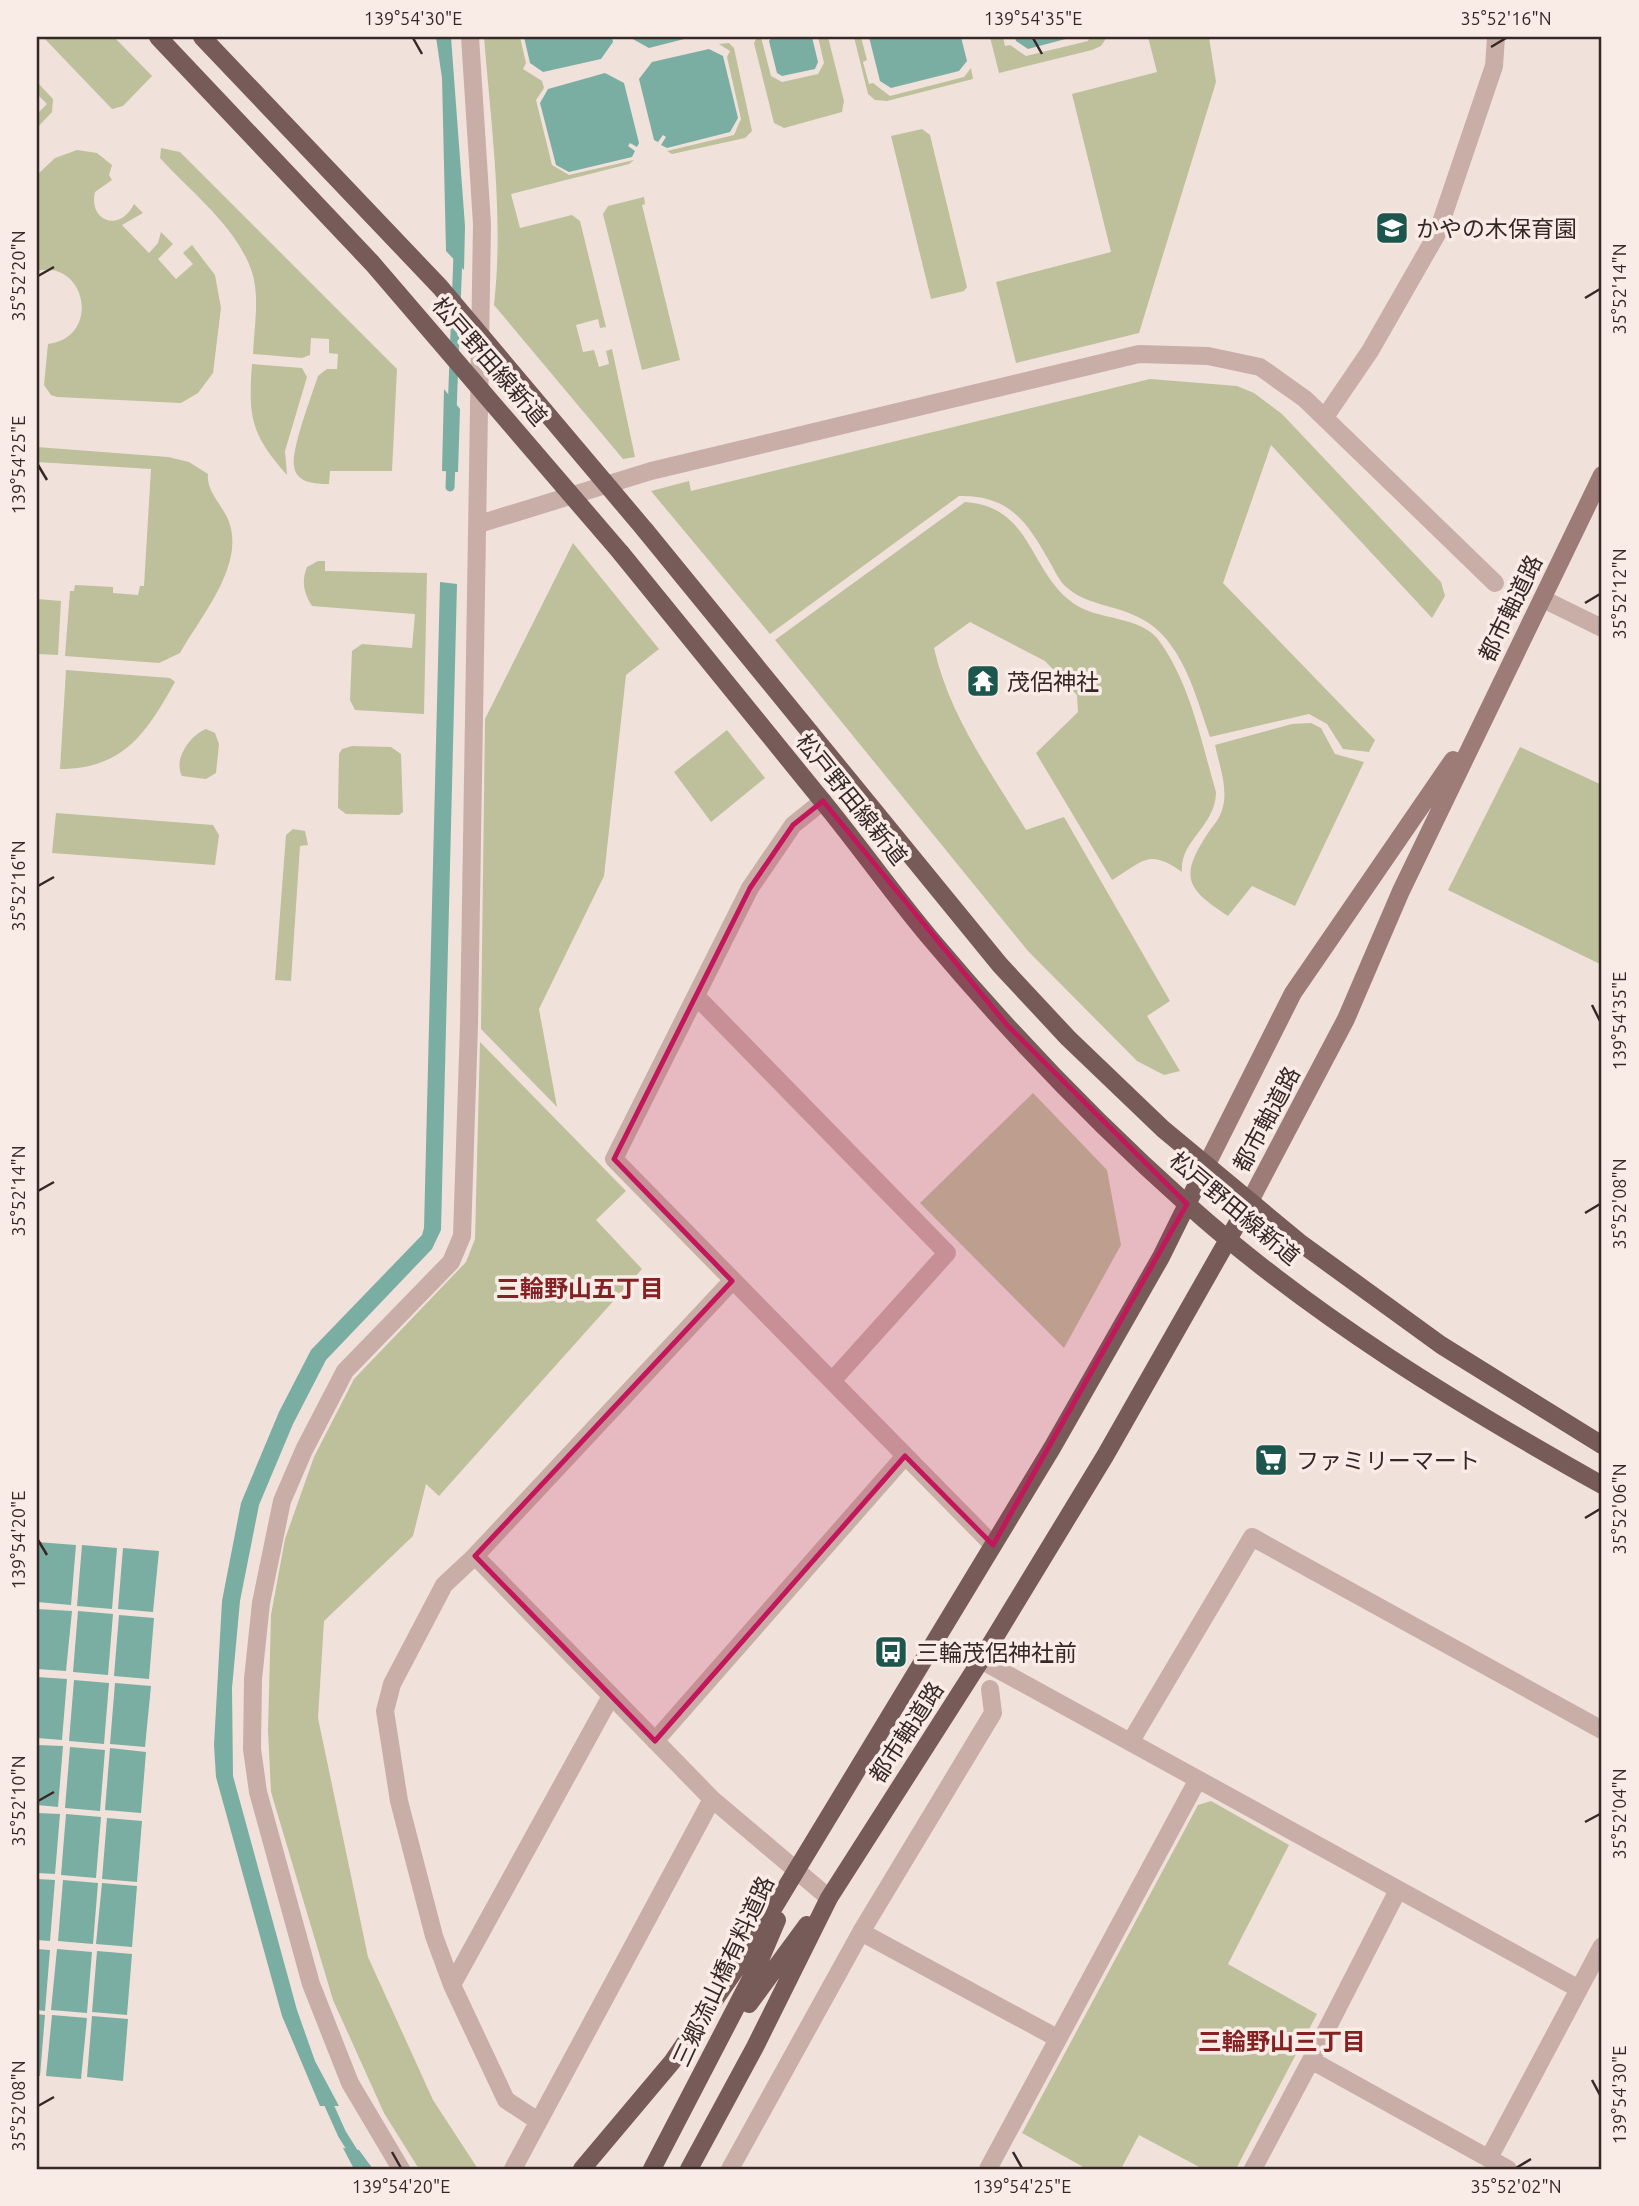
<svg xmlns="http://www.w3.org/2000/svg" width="1639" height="2206" viewBox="0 0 1639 2206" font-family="Ubuntu,'Noto Sans JP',sans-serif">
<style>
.green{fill:#bdc09b}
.water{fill:#7aaea3}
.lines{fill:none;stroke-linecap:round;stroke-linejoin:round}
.stream{stroke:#7aaea3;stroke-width:9}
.street{stroke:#c9aea7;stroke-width:18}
.secondary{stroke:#9d7c78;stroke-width:18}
.primary{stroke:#775b59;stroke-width:18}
.primary-bridge{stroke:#775b59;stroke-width:18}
.marked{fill:#c2185b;fill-opacity:0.2;stroke:#c2185b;stroke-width:5;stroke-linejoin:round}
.ticks{fill:none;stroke:#362827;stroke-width:2.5}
.labels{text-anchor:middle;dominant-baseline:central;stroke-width:7;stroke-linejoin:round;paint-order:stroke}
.poi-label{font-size:23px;fill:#362827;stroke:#f9ece7;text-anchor:start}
.street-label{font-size:23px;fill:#362827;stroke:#f9ece7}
.neighbourhood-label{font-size:24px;font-weight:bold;fill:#832123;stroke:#f9ece7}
.neatline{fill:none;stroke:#362827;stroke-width:2.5}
.ticks-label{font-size:18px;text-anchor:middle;fill:#362827}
</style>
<rect width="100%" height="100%" fill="#f1e1db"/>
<!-- green -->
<path class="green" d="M 43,37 L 114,37 L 152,76 L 123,106 L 112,109 Z
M 484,37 L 520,37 L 526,63 L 523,69 L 542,81 L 544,88 L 536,100 L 552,165 L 569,175 L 634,160 L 629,164 L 511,194 L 520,228 L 572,215 L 580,221 L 606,327 L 600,328 L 598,319 L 576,325 L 583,352 L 594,350 L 599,367 L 609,364 L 606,351 L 612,349 L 635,457 L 623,459 L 494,305 C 504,217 491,125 484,37 Z
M 757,37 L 761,37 L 771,76 L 782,82 L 818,74 L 824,63 L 818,37 L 828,37 L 844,101 L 842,112 L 784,128 L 774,123 L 754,43 Z
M 854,37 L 861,37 L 867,60 L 863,62 L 869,84 L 873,83 L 890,96 L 964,77 L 971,68 L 973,79 L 887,101 L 875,100 L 868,94 Z
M 990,37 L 1003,37 L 1005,46 L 1010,45 L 1026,56 L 1088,41 L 1090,37 L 1107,37 L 1101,46 L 1092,50 L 999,73 Z
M 1148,37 L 1209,37 L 1216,82 L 1139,333 L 1016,363 L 996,282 L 1111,252 L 1072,94 L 1157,72 Z
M 729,43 L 734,48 L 752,131 L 745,138 L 672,154 L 667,151 L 734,135 L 741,119 L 727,57 L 730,51 L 719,44 Z
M 37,82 L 53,99 L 52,112 L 37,128 L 37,114 L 47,104 L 37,94 Z
M 922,129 L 930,135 L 967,287 L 964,291 L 931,299 L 891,136 Z
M 161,148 L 180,152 L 397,369 L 392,471 L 330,471 L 329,484 C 315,484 296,483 294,466 C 291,449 312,395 318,376 L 327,369 L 337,369 L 338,354 L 329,353 L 329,339 L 311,338 L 310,355 L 302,358 L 253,354 C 254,328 260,298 252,272 C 237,227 191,192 160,158 Z
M 77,150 L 97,153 L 112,165 L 109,175 L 112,180 L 95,192 C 88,221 120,233 134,204 L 143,213 L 122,225 L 149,253 L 158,243 L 161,232 L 173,244 L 158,259 L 176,279 L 193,264 L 183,253 L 192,245 L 215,275 L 221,308 L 213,373 L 198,393 L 181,403 L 57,397 L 51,395 L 44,385 L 48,344 C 102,337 86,259 37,271 L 37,175 L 55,158 Z
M 644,197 L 645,204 L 642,205 L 680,360 L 642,370 L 603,214 L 608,206 Z
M 252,364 L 302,368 L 307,377 L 285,451 L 287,475 C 251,435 248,417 252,364 Z
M 1150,379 L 1237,386 L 1254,393 L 1282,414 L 1441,582 L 1445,596 L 1432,618 L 1271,445 L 1223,583 L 1375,740 L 1369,752 L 1343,749 L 1327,724 L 1309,714 L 1210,737 C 1196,697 1182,637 1138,617 C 1115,605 1085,605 1065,586 C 1058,579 1053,567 1048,559 C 1026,520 1008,495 959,496 L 770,634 L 651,491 L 689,481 L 691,491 Z
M 37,447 L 168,457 L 189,462 L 208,474 C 206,492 223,505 229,522 C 245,566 200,617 180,653 L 159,663 L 65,656 L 70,591 L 74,591 L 75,585 L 113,587 L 113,593 L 138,595 L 140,586 L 144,586 L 151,469 L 37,462 Z
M 965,502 C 1032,506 1029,572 1073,603 C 1097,621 1142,615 1160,642 C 1191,686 1201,741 1216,792 C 1216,826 1179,841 1182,872 C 1148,848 1144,861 1112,880 L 1036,753 L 1078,712 L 1077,695 L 1045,661 L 970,622 L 934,648 C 949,715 990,771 1026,830 L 1064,817 L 1170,1001 L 1147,1016 L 1180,1071 L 1164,1075 L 1137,1061 L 1028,951 L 775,640 Z
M 573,543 L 659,649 L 626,675 L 604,876 L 539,1009 L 557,1107 L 481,1029 L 485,719 Z
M 318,561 L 325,561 L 325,571 L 427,573 L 424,714 L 355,710 L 350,700 L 352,651 L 362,644 L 412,648 L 415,614 L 312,606 C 304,593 301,582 307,567 Z
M 37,599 L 61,601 L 58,655 L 37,654 Z
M 66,670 L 170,678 L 175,682 C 147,732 124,769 60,769 Z
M 1311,723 L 1321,728 L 1335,754 L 1364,762 L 1295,906 L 1252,886 L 1228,916 C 1186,889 1179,877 1208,833 C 1213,826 1220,818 1222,810 C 1229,790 1219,764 1215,745 L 1292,724 Z
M 206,729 L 215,733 L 219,744 L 216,773 L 206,779 L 182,776 C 173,760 190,735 206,729 Z
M 727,730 L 765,778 L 711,822 L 674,772 Z
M 352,746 L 391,747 L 401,754 L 403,812 L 399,815 L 346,814 L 338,808 L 339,754 L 342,749 Z
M 1520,747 L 1602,785 L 1602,965 L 1448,890 Z
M 56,813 L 213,825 L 219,835 L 215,865 L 52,853 Z
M 293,829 L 305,831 L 308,845 L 300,846 L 291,981 L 275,980 L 286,835 Z
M 480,1042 L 626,1191 L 596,1220 L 642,1269 L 439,1496 L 426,1484 L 413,1536 L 324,1621 L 318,1718 L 368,1957 L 433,2100 L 478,2169 L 419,2169 L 384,2113 L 333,2000 L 271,1792 L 268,1731 L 271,1615 L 285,1539 L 314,1457 L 354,1379 L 466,1262 L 475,1239 Z
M 1033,1093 L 1107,1170 L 1121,1245 L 1064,1348 L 920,1203 Z
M 1211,1801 L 1289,1845 L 1228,1964 L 1317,2014 L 1236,2169 L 1203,2169 L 1139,2135 L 1121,2169 L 1087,2169 L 1022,2133 L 1198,1805 Z"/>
<!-- water -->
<path class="water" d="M 436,37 L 451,37 L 465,226 L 464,270 L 446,251 L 442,78 Z
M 524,37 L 612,37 L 613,42 L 601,59 L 543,72 L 530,63 Z
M 629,37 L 692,37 L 649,48 Z
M 772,37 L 812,37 L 818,62 L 815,69 L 782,76 L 777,73 L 769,41 Z
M 869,37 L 961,37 L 967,61 L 959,71 L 891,88 L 880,81 Z
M 1015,37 L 1073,37 L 1028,49 L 1016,41 Z
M 709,49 L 723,56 L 738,118 L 730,132 L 667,148 L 661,145 L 666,137 L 663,135 L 658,142 L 654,140 L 639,79 L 652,62 Z
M 605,73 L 624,83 L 639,143 L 637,147 L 630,143 L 628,146 L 635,151 L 632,157 L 569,172 L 556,165 L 540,103 L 548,89 Z
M 444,389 L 460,409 L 458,472 L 442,471 Z
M 440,582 L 457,584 L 441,1230 L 432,1249 L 326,1360 L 293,1424 L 259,1505 L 240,1601 L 232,1688 L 233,1776 L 297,2010 L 315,2061 L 339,2106 L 320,2106 L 282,2016 L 216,1777 L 214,1745 L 222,1601 L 241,1503 L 279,1412 L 311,1350 L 422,1235 L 424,1228 Z
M 37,1542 L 76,1545 L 71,1605 L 37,1602 Z
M 82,1545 L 117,1548 L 112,1609 L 77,1606 Z
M 123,1548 L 159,1551 L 153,1612 L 118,1609 Z
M 37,1609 L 72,1611 L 66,1671 L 37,1669 Z
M 78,1611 L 113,1614 L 108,1675 L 73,1672 Z
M 119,1615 L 154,1618 L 149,1679 L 114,1676 Z
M 37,1677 L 67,1679 L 62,1740 L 37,1738 Z
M 74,1680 L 109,1683 L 104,1744 L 69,1741 Z
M 115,1683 L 151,1686 L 145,1747 L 110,1744 Z
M 37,1745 L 63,1746 L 58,1807 L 37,1805 Z
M 70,1747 L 105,1750 L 100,1811 L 65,1808 Z
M 110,1748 L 146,1752 L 141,1813 L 105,1810 Z
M 37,1813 L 60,1814 L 55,1874 L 37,1873 Z
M 66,1814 L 101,1817 L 96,1878 L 61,1875 Z
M 107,1818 L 142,1821 L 137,1882 L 102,1879 Z
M 37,1879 L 55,1880 L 50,1941 L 37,1940 Z
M 63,1880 L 98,1883 L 93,1944 L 58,1941 Z
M 102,1883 L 137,1886 L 132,1947 L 96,1944 Z
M 37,1949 L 50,1950 L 45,2011 L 37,2010 Z
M 57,1949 L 92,1952 L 87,2013 L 51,2010 Z
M 97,1951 L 132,1954 L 127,2015 L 92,2012 Z
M 37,2014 L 45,2015 L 40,2076 L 37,2076 Z
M 52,2015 L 87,2018 L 81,2079 L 46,2076 Z
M 92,2016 L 128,2019 L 123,2081 L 87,2077 Z
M 343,2148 L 359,2150 L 373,2169 L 354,2169 Z"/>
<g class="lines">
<!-- stream -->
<path class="stream" d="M 452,412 L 458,255
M 450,487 L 451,461
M 325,2096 L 342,2134 L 364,2169"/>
<!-- street -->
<path class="street" d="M 1325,417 L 1370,351 L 1437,234 L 1494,66 L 1496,37
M 479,524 L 651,471 L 1139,354 L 1208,356 L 1260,367 L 1305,399 L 1495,583
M 1543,599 L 1602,628
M 823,801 L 793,825 L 750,888 L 614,1159 L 993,1545
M 696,996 L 947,1253 L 832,1381
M 732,1281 L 475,1556 L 712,1799 L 829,1898
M 475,1556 L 444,1585 L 392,1684 L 385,1711 L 399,1801 L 434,1936 L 452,1985 L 506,2100 L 538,2121
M 981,1660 L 1579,1989
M 655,1741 L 905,1456
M 1131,1741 L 1252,1537 L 1602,1730
M 861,1932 L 1057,2038
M 452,1985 L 611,1696
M 1311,2060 L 1398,1890
M 1489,2158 L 1602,1946
M 401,2169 L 350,2083 L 311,1984 L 258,1792 L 252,1749 L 253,1679 L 261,1603 L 282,1501 L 304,1450 L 345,1371 L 451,1262 L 462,1236 L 469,1025 L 482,224 L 470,37
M 513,2169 L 712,1799
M 730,2169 L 861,1932 L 993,1713 L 990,1689
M 988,2169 L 1197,1781
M 1253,2169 L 1311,2060 L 1508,2169"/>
<!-- secondary -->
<path class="secondary" d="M 1206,1166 L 1293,993 L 1453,760
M 1250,1201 L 1346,1019 L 1401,891 L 1602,475"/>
<!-- primary -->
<path class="primary" d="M 645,530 L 1000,965 L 1068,1038 L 1163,1129 L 1299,1242 L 1441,1345 L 1602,1445
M 621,553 C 687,635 754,716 820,798 C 858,844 892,893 930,938 C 1009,1032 1096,1123 1188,1205 C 1312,1316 1457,1404 1602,1485
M 749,2004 L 807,1925
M 582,2169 L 672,2062 L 742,1960 L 1052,1448 L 1161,1257 L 1206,1166
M 652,2169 L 757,1967 L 777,1920
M 689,2169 L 755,2047 L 829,1898 L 981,1660 L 1105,1456 L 1250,1201"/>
<!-- primary-bridge -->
<path class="primary-bridge" d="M 158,37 L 372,263 L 621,553
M 202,37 L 440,287 L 645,530"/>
</g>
<!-- marked area -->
<path class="marked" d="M 823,801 L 1007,1025 L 1187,1204 L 993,1545 L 905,1456 L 655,1741 L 475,1556 L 732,1281 L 614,1159 L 750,888 L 793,825 Z"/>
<!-- ticks -->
<path class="ticks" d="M 413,38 L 422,54M 1033,38 L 1042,54M 1491,47 L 1506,38M 38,276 L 54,267M 1585,298 L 1600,289M 38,465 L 47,480M 1585,603 L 1600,594M 38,886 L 54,877M 1592,1005 L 1600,1021M 38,1191 L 54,1182M 1585,1213 L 1600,1204M 1585,1518 L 1600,1509M 38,1540 L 47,1555M 38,1801 L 54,1792M 1585,1822 L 1600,1814M 1592,2080 L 1600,2095M 38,2106 L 54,2097M 392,2152 L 401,2168M 1013,2152 L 1022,2168M 1516,2168 L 1531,2159"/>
<!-- icons -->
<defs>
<symbol id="school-square" viewBox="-11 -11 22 22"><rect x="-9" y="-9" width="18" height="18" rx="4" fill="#1d564c" stroke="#f9ece7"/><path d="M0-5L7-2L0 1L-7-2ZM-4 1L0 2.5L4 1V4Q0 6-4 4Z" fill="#fff"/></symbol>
<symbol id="temple-square" viewBox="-11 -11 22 22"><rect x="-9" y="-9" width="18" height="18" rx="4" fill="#1d564c" stroke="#f9ece7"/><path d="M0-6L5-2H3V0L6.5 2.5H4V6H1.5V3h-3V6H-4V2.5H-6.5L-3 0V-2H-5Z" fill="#fff"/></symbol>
<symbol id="supermarket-square" viewBox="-11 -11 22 22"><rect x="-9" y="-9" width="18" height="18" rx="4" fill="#1d564c" stroke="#f9ece7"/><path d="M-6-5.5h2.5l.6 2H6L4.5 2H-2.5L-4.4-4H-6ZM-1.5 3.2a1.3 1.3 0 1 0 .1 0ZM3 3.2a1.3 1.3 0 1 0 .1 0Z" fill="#fff"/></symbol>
<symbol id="bus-square" viewBox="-11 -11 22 22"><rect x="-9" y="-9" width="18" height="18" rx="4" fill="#1d564c" stroke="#f9ece7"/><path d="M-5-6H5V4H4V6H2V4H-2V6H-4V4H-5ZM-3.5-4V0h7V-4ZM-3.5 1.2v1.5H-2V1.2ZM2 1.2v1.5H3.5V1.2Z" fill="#fff"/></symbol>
</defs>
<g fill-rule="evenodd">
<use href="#school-square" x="1373" y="209" width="38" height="38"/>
<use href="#temple-square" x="964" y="662" width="38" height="38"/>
<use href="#supermarket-square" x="1252" y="1441" width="38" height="38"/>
<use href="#bus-square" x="872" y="1633" width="38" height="38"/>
</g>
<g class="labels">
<!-- poi labels -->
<g class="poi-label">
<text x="1416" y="228">かやの木保育園</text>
<text x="1007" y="681">茂侶神社</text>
<text x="1296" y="1460">ファミリーマート</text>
<text x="916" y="1652">三輪茂侶神社前</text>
</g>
<!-- street labels -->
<g class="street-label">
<text transform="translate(490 361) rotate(49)">松戸野田線新道</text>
<text transform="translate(1510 608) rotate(-64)">都市軸道路</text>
<text transform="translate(852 799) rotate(51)">松戸野田線新道</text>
<text transform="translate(1266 1119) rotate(-62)">都市軸道路</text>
<text transform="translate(1235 1208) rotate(40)">松戸野田線新道</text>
<text transform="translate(906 1732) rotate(-57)">都市軸道路</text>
<text transform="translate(723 1971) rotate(-65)">三郷流山橋有料道路</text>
</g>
<!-- neighbourhood labels -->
<g class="neighbourhood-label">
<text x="580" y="1288">三輪野山五丁目</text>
<text x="1282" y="2041">三輪野山三丁目</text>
</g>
</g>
<!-- border -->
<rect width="1639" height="2206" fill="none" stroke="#f9ece7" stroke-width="77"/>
<rect x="38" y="38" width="1562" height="2130" class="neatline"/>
<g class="ticks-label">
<text x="413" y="25">139°54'30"E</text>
<text x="1033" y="25">139°54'35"E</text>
<text x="1506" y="25">35°52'16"N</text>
<text transform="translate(19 276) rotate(-90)" y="6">35°52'20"N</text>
<text transform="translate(1620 289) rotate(-90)" y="6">35°52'14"N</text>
<text transform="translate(19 465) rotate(-90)" y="6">139°54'25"E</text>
<text transform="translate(1620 594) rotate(-90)" y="6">35°52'12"N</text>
<text transform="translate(19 886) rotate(-90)" y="6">35°52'16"N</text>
<text transform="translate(1620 1021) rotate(-90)" y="6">139°54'35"E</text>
<text transform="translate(19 1191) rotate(-90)" y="6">35°52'14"N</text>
<text transform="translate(1620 1204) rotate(-90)" y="6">35°52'08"N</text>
<text transform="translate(1620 1509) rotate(-90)" y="6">35°52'06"N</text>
<text transform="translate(19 1540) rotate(-90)" y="6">139°54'20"E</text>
<text transform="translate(19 1801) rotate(-90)" y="6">35°52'10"N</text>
<text transform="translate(1620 1814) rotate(-90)" y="6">35°52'04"N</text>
<text transform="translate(1620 2095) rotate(-90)" y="6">139°54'30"E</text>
<text transform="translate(19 2106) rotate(-90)" y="6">35°52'08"N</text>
<text x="401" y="2193">139°54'20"E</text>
<text x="1022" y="2193">139°54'25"E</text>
<text x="1516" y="2193">35°52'02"N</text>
</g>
</svg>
